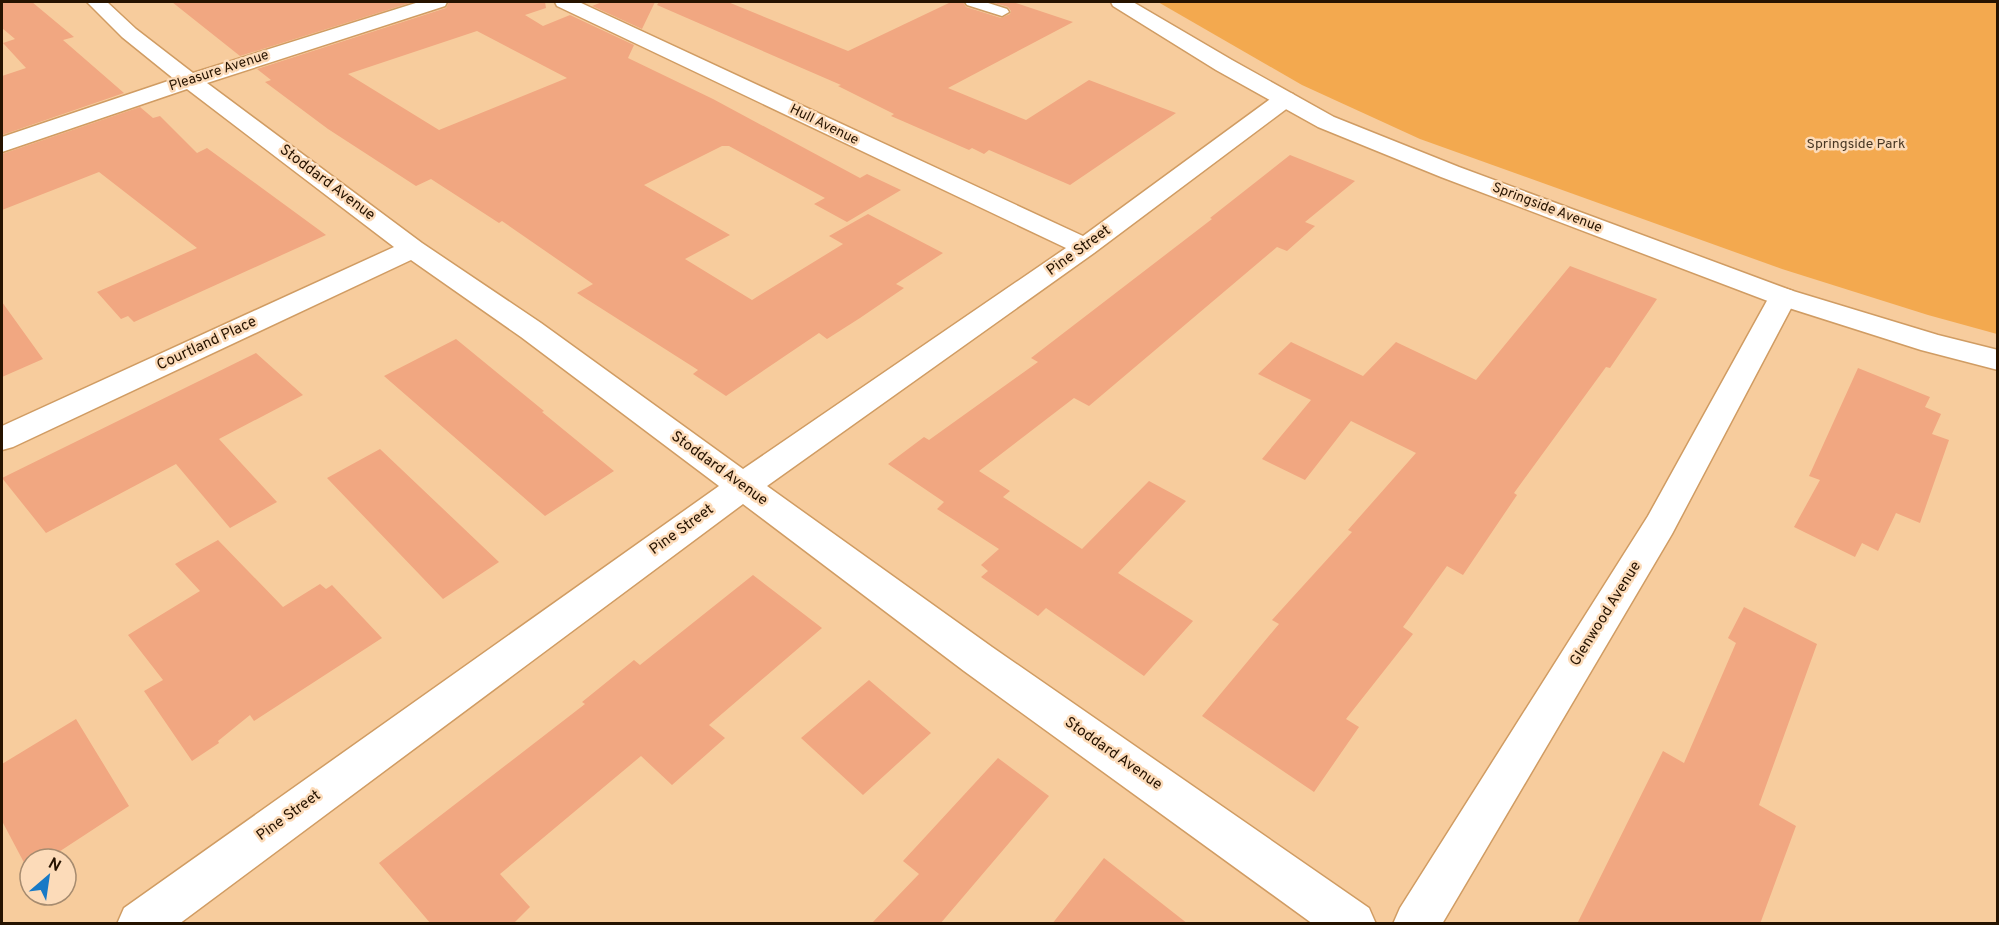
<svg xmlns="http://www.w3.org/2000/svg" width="1999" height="925" viewBox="0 0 1999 925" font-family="Overpass,sans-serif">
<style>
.green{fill:#f3a94f}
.building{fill:#f1a781;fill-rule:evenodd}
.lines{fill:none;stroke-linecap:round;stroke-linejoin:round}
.service-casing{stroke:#d09c63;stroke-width:3}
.minor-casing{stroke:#d09c63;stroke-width:3}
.tertiary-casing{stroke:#d09c63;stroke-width:3}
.service{fill:#fff;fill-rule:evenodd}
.minor{fill:#fff;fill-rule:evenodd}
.tertiary{fill:#fff;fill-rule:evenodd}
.labels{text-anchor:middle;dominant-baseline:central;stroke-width:5;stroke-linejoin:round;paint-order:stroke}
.far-street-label{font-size:14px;fill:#261300;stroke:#fcdbb9}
.far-park-label{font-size:14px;fill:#483723;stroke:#fcdbb9}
.street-label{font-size:15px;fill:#261300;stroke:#fcdbb9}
</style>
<rect width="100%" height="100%" fill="#f7cc9d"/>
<!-- green -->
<path class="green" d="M 1158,2 L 1997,2 L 1997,334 L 1928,315 L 1782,269 L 1420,139 L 1302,85 Z"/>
<!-- building -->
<path class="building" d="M 2,2 L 32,2 L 74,37 L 63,40 L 124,93 L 2,135 L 2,76 L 26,68 L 3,43 L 15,39 L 2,28 Z
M 172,2 L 413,2 L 240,56 Z
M 449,2 L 545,2 L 546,8 L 525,15 L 543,26 L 570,15 L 634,45 L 628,58 L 713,99 L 860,178 L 867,174 L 901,190 L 847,222 L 814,204 L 825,198 L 729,146 L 722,146 L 644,185 L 730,235 L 685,259 L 752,300 L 843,244 L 829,236 L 868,214 L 943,253 L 896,284 L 904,288 L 860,318 L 827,339 L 819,333 L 726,396 L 693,374 L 698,370 L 577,293 L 593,284 L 502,221 L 499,223 L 431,179 L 416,186 L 328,129 L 265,82 L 271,80 L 257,69 L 446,8 ZM 477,31 L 567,78 L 439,130 L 348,74 Z
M 602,2 L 655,2 L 642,29 L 592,6 Z
M 659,2 L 728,2 L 848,51 L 951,2 L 963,2 L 966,7 L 1001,18 L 1010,14 L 1011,11 L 1008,7 L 991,2 L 1013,2 L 1073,22 L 948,88 L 1026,120 L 1089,80 L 1176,113 L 1070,185 L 989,150 L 984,154 L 972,148 L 969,150 L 891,116 L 894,114 L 838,86 L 841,85 L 657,5 Z
M 140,107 L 153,118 L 160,116 L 197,153 L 207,148 L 326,235 L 134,322 L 128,316 L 121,319 L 97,292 L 197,248 L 99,172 L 2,210 L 2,154 Z
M 1290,155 L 1355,181 L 1305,222 L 1315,226 L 1287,251 L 1277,247 L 1089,406 L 1074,398 L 979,471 L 1010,491 L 1003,497 L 1082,549 L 1149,481 L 1186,501 L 1118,573 L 1193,621 L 1144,676 L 1046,608 L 1038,616 L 981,577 L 988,571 L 981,565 L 999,549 L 937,509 L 944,502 L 888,464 L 924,437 L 929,440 L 1038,362 L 1031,358 L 1212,219 L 1210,218 Z
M 1570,266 L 1657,299 L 1610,368 L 1606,367 L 1514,493 L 1517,495 L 1463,575 L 1447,566 L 1403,627 L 1413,634 L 1346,719 L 1359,727 L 1314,792 L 1202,716 L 1279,624 L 1272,620 L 1352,532 L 1348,530 L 1416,453 L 1351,421 L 1305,480 L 1262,459 L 1311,400 L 1258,374 L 1291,342 L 1363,376 L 1396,342 L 1476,380 Z
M 2,302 L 43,359 L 2,377 Z
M 456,339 L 544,411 L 542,412 L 614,471 L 545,516 L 384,376 Z
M 256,353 L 303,395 L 219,439 L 277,502 L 230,528 L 176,464 L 46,533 L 2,478 Z
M 1858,368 L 1930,397 L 1925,407 L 1941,414 L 1932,434 L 1949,440 L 1920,523 L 1896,513 L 1878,551 L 1862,543 L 1855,557 L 1794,527 L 1820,480 L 1809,476 Z
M 380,449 L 499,562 L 443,599 L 327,478 Z
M 218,540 L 283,607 L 320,584 L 326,589 L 332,585 L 382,638 L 254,721 L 250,715 L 218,741 L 219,743 L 192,761 L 144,691 L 163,680 L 128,635 L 200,591 L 175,564 Z
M 753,575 L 822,628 L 709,725 L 725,738 L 672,785 L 641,756 L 500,874 L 530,907 L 513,924 L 431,924 L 379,863 L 585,704 L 582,702 L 634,660 L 640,665 Z
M 1744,607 L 1817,644 L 1759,805 L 1796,826 L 1760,924 L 1577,924 L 1663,751 L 1684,763 L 1736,643 L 1728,638 Z
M 869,680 L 931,733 L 863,795 L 801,738 Z
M 76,719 L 129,806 L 48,859 L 30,859 L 29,872 L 2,821 L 2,764 Z
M 998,758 L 1049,796 L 940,924 L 871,924 L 919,874 L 903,861 Z
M 1104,858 L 1188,924 L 1052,924 Z"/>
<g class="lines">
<defs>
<path id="service" d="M 965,2 L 985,2 L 1007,9 L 1009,12 L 1002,16 L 967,5 Z"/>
<path id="minor" d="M 87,2 L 107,2 L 136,29 L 193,73 L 419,2 L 447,2 L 445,6 L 207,83 L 422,243 L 541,323 L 743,469 L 1066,248 L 557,6 L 555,2 L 579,2 L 1083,236 L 1277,94 L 1285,92 L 1293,94 L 1296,99 L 1293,104 L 1094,253 L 767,486 L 992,647 L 1369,908 L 1376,924 L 1313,924 L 964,671 L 743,504 L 179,924 L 117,924 L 124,908 L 719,486 L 521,337 L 411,260 L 13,447 L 2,450 L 2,426 L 394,247 L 187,89 L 2,152 L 2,137 L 174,79 L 122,37 Z
M 1783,288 L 1793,291 L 1797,297 L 1672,534 L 1442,924 L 1393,924 L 1400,908 L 1648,516 L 1769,297 L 1773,291 Z"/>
<path id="tertiary" d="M 1111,2 L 1133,2 L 1232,60 L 1334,117 L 1459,167 L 1793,291 L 1938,335 L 1998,350 L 1998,370 L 1921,350 L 1773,303 L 1441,177 L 1318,127 L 1216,70 L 1113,6 Z"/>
</defs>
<!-- service casing -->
<use href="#service" class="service-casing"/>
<!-- minor casing -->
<use href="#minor" class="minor-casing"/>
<!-- tertiary casing -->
<use href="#tertiary" class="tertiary-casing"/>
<!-- service -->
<use href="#service" class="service"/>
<!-- minor -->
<use href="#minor" class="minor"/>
<!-- tertiary -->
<use href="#tertiary" class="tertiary"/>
</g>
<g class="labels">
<!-- far-street labels -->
<g class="far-street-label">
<text transform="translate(219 71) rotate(-18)">Pleasure Avenue</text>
<text transform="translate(824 125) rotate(26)">Hull Avenue</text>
<text transform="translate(1547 208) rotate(21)">Springside Avenue</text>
</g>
<!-- far-park labels -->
<g class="far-park-label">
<text x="1856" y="144">Springside Park</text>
</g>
<!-- street labels -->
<g class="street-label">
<text transform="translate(327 183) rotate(37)">Stoddard Avenue</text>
<text transform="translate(1079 251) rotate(-36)">Pine Street</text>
<text transform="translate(207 344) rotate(-25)">Courtland Place</text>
<text transform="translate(719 469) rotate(36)">Stoddard Avenue</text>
<text transform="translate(682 530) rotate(-36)">Pine Street</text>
<text transform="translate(1606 614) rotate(-58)">Glenwood Avenue</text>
<text transform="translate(1113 754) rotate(35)">Stoddard Avenue</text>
<text transform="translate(289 816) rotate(-36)">Pine Street</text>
</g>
</g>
<!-- border -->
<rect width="1999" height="925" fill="none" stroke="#261300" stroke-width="6"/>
<!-- north arrow -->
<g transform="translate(48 877) rotate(29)"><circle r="28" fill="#fcdbb9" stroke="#a68b6f" stroke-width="1.5"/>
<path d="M0-4.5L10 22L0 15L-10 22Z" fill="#187ac6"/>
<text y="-9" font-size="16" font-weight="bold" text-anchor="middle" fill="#261300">N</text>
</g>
</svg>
